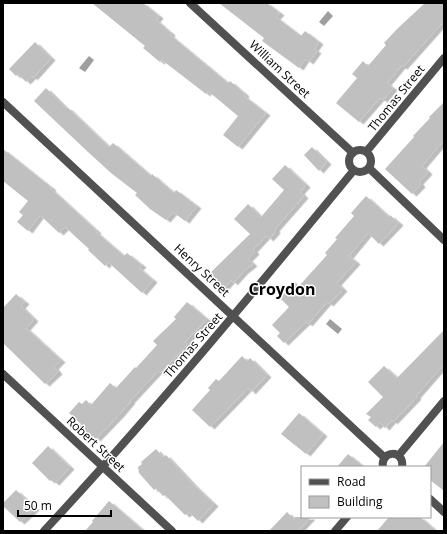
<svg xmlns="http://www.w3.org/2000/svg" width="447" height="534" viewBox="0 0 447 534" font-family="'Open Sans',sans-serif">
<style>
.water{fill:#9f9f9f}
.building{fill:#c0c0c0;filter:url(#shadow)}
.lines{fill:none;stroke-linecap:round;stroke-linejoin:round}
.minor{stroke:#515151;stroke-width:8}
.labels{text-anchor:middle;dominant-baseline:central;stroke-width:3;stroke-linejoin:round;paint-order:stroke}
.street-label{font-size:12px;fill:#000;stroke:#fff}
.district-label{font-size:16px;font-weight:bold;fill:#000;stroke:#fff}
</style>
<defs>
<filter id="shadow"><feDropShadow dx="4.5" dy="2.5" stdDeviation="0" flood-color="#0004"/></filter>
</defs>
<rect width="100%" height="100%" fill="#fff"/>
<!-- water -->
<path class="water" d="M 328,11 L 333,16 L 324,26 L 319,22 Z
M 89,56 L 94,60 L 85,72 L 79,68 Z
M 330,319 L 342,329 L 338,334 L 326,324 Z"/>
<!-- building -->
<path class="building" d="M 92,3 L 143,3 L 159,16 L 156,20 L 171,33 L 170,35 L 228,83 L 230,81 L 245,94 L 244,96 L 266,113 L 238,147 L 223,135 L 238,116 L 208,91 L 206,94 L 162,60 L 160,62 L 143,48 L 145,46 Z
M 219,3 L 267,3 L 280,13 L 276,17 L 301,36 L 305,31 L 319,42 L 314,49 L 317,51 L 309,62 L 305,59 L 299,68 L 262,41 L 264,38 Z
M 425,3 L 444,3 L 444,21 L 403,67 L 401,66 L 387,83 L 393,88 L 383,100 L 380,98 L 359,122 L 336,103 L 357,78 L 352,74 L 363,61 L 368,66 L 386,45 L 384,43 L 397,29 Z
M 35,42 L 51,58 L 33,78 L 32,76 L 26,82 L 18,74 L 16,76 L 9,69 Z
M 46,88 L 66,108 L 67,107 L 109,147 L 113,143 L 151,176 L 152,174 L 174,193 L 176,190 L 197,206 L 185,221 L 173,212 L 166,220 L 150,209 L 135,195 L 137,193 L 111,173 L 88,152 L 34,101 Z
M 444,102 L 444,140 L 422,166 L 428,172 L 419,182 L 421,185 L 412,194 L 385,169 L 414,137 L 413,136 L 430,118 L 429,117 Z
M 312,147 L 327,162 L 319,171 L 304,155 Z
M 3,149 L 52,188 L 51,189 L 97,231 L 96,232 L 124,256 L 127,253 L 142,265 L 139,268 L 153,280 L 142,293 L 108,262 L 105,266 L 88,250 L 89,249 L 65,227 L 59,233 L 40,215 L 28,231 L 17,222 L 23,215 L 19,212 L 28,201 L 3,181 Z
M 285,165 L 306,185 L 300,192 L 304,196 L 275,229 L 276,231 L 269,239 L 266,236 L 253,250 L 255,252 L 248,259 L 253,264 L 244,271 L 233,283 L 231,280 L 223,289 L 208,275 L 250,234 L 234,219 L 248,204 L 261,217 L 284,190 L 272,179 Z
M 366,196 L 389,217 L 390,215 L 399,223 L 379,244 L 368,233 L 349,256 L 356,262 L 337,283 L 343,289 L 329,304 L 327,302 L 308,324 L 306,322 L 284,343 L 277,336 L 280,333 L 272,325 L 289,307 L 280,298 L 295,282 L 299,286 L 327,255 L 325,253 L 337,239 L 335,238 L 354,216 L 351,213 Z
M 16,294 L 25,302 L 21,306 L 34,319 L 26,328 L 61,360 L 54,367 L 58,372 L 45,384 L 3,343 L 3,308 Z
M 187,302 L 207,319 L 185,342 L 187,345 L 160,373 L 158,371 L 130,401 L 131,401 L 120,414 L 96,439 L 90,433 L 88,436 L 79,427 L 81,424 L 69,413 L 79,402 L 82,404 L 86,400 L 91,405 L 110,383 L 116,388 L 135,367 L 136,368 L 157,345 L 153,341 L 176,319 L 174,317 Z
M 444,330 L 444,364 L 416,396 L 417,397 L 393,422 L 392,420 L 385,428 L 380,423 L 376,427 L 368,420 L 371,417 L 366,414 L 383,397 L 368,382 L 384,366 L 397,378 Z
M 242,356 L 247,361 L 250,358 L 267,375 L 251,392 L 248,388 L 210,427 L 192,410 L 210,390 L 208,388 L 216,379 L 219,381 Z
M 299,413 L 323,434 L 306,454 L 281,434 Z
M 444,442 L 444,491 L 430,480 L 430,467 L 424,467 Z
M 48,446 L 70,467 L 55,483 L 51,480 L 50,481 L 32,463 Z
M 156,449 L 163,457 L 166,455 L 193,484 L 214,504 L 198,521 L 189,512 L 185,515 L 165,495 L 163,496 L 156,488 L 154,490 L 139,473 L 138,467 L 142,464 L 141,462 Z
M 348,454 L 364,467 L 337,467 Z
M 16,490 L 35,508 L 20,522 L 3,506 L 3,503 Z
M 109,501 L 144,531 L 85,531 L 93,522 L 92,521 Z
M 287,512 L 294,519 L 295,517 L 311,517 L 298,531 L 269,531 Z
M 389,517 L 420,517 L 436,531 L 377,531 Z"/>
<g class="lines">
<!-- minor -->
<path class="minor" d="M 190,3 L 353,153
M 3,102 L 384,457
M349 161a11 11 0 1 1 22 0a11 11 0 1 1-22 0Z
M 366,152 L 444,58
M 369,168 L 444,240
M 3,374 L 172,531
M 399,455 L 444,401
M 383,467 C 380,450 405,449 402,467
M 430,499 L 444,512
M 44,531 C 152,415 253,293 354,170
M 335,531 L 347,517"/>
</g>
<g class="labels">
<!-- street labels -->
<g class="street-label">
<text transform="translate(280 69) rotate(43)">William Street</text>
<text transform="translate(396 98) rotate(-51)">Thomas Street</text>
<text transform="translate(202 270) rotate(43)">Henry Street</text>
<text transform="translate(193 345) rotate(-49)">Thomas Street</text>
<text transform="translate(96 444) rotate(43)">Robert Street</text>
</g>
<!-- district labels -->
<g class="district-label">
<text x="282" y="289">Croydon</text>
</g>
</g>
<!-- border -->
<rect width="447" height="534" fill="none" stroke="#000000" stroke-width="8"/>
<!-- legend -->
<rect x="301" y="466" width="130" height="52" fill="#ffffff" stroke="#999999"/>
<rect x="309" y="479" width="20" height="6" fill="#515151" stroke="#999999"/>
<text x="337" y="486" font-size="12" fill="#000000">Road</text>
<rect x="309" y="496" width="20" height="12" fill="#c0c0c0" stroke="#999999"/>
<text x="337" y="506" font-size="12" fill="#000000">Building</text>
<!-- scale -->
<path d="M18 510v6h93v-6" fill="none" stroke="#000000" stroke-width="2"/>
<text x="24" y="510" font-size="12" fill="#000000" stroke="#ffffff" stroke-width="3" paint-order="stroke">50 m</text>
</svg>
